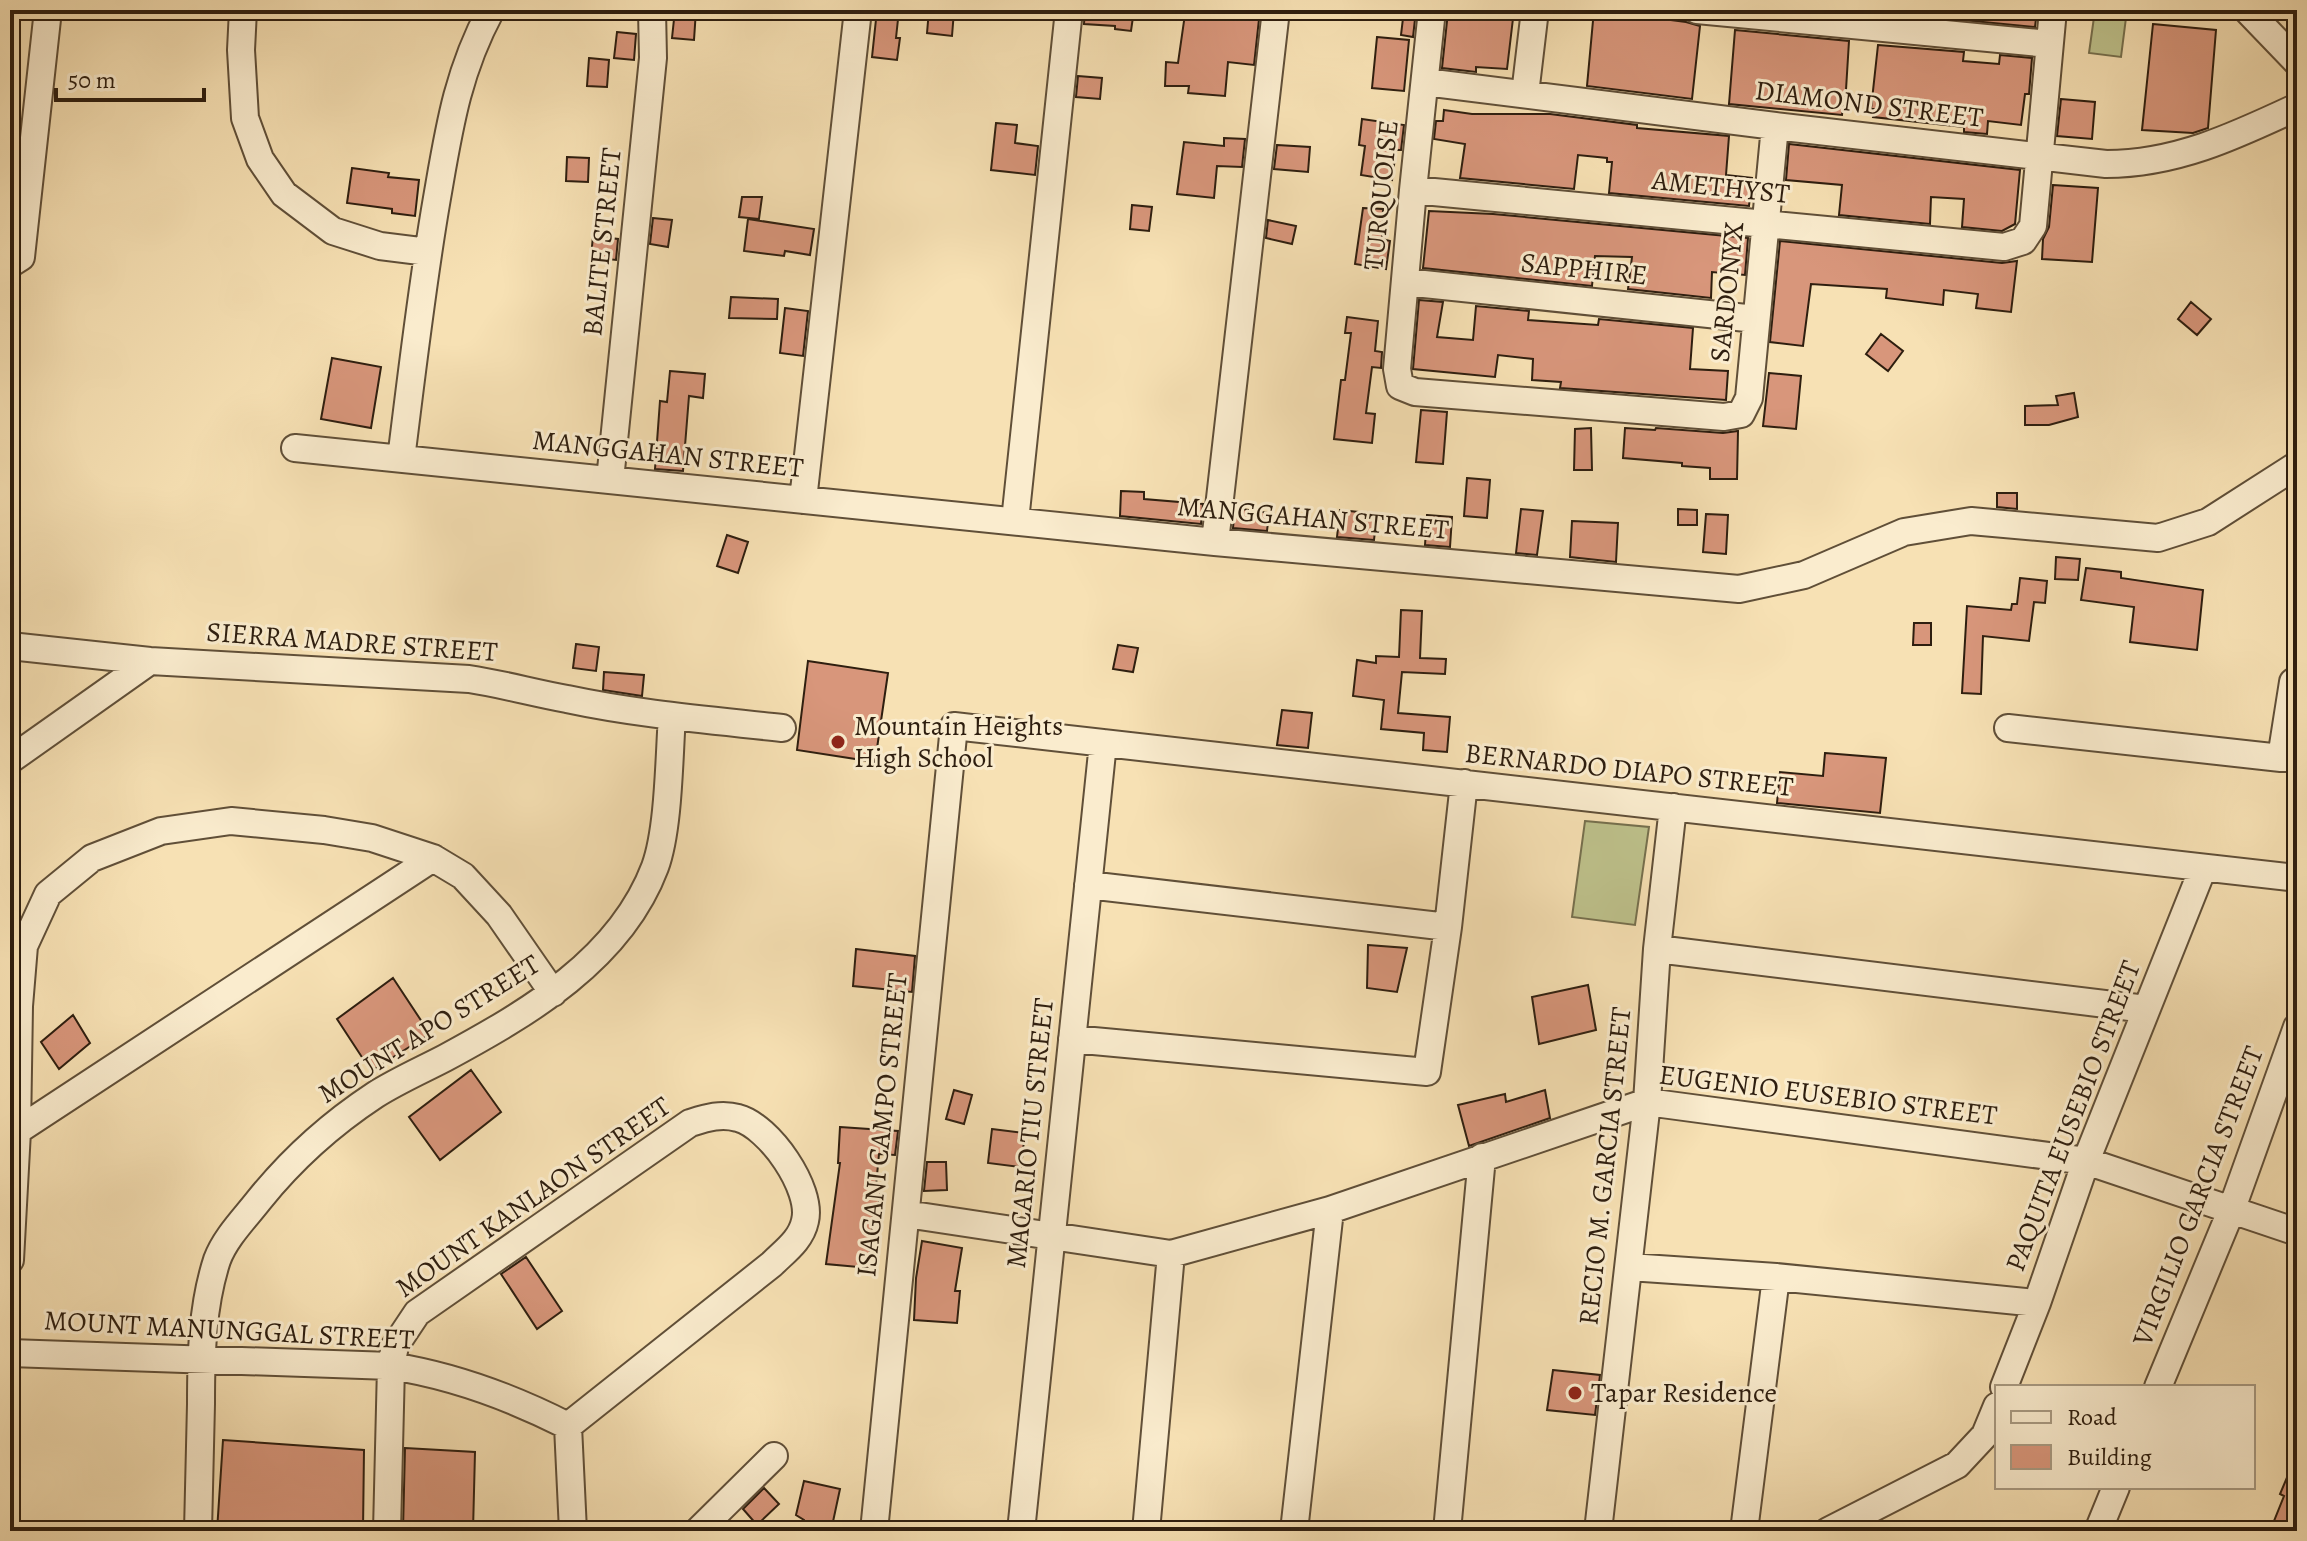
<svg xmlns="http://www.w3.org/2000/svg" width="2307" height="1541" viewBox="0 0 2307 1541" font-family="Alegreya,serif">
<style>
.green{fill:#bec28c;stroke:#76704e;stroke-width:2}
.building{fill:#d8967b;stroke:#2e1e0f;stroke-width:2}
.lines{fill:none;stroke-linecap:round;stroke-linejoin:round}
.minor-casing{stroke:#604f38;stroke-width:30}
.minor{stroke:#faecce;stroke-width:26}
.poi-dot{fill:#8f2418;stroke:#faecce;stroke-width:3}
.labels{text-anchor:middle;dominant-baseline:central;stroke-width:6;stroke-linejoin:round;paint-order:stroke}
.street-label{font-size:28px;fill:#2e1e0f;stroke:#faecce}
.poi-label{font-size:28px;fill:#2e1e0f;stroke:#faecce;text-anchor:start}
</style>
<rect width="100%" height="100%" fill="#f7e1b4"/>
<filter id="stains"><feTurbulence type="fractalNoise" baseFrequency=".0025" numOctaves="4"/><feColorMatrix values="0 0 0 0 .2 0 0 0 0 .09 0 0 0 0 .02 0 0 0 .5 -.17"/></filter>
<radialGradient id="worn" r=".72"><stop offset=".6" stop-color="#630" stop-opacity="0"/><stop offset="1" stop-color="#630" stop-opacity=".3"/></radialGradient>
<!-- green -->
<path class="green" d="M 2095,10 L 2127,10 L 2121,57 L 2089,53 Z
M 1585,821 L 1649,827 L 1635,925 L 1572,917 Z"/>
<!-- building -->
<path class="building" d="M 675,10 L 696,10 L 694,40 L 672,38 Z
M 877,10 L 899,10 L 896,38 L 900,38 L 897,60 L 872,57 Z
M 929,10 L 954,11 L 952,36 L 927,33 Z
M 1085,10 L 1134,10 L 1131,31 L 1115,29 L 1115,26 L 1084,24 Z
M 1235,10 L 1260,10 L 1254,65 L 1228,62 L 1225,96 L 1188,93 L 1189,86 L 1165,86 L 1166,62 L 1178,63 L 1185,14 L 1222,19 L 1223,16 L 1235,17 Z
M 1404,10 L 1416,10 L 1413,37 L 1401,35 Z
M 1485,10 L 1514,10 L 1507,69 L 1476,67 L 1476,72 L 1442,68 L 1448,12 L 1484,15 Z
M 1594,10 L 1686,22 L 1700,26 L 1692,99 L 1587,86 Z
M 1913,10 L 2037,10 L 2035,27 L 1912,15 Z
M 2153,24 L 2216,30 L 2208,128 L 2193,133 L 2142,130 Z
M 1735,30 L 1849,41 L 1845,106 L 1843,106 L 1842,115 L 1729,104 Z
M 617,32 L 636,34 L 634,60 L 614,58 Z
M 1377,37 L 1409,40 L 1404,91 L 1372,88 Z
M 1878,45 L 1964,52 L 1963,61 L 1999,64 L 2000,55 L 2032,58 L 2029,94 L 2025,94 L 2021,125 L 1988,121 L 1987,134 L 1964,132 L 1964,127 L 1873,117 L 1874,109 L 1871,109 Z
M 589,58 L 609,60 L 607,87 L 587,86 Z
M 1078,76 L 1102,78 L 1100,99 L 1076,97 Z
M 2061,99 L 2095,102 L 2092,139 L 2057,136 Z
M 1444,110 L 1472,114 L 1550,114 L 1637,125 L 1637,128 L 1729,136 L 1726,175 L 1752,178 L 1749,206 L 1609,193 L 1612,162 L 1607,162 L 1607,158 L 1578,155 L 1574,189 L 1460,178 L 1465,144 L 1434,139 L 1436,121 L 1443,121 Z
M 1362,119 L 1404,125 L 1401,150 L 1396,150 L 1392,180 L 1361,175 L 1365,146 L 1359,145 Z
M 996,123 L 1017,125 L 1015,143 L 1038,146 L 1035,175 L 991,170 Z
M 1224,138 L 1245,139 L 1242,167 L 1217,166 L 1214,198 L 1177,194 L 1184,142 L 1224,146 Z
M 1789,144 L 2020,170 L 2015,224 L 2002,231 L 1962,227 L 1964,199 L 1931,197 L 1930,224 L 1839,215 L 1842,185 L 1786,180 Z
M 1277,145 L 1310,147 L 1308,172 L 1274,169 Z
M 567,157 L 589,158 L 588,182 L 566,181 Z
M 352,168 L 389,173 L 388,177 L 419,180 L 415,216 L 392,213 L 392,209 L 347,203 Z
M 2053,185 L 2098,188 L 2092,262 L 2042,259 L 2043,239 L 2049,227 Z
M 742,197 L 762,197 L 759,219 L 739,217 Z
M 1132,205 L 1152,207 L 1149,231 L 1130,229 Z
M 1363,208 L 1383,209 L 1382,239 L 1390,241 L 1386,269 L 1355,264 Z
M 1429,211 L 1493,214 L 1748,238 L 1745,275 L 1712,272 L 1711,298 L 1628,289 L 1632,257 L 1595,256 L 1592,286 L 1423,268 Z
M 653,218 L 672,220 L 668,247 L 650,244 Z
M 748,219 L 814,229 L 810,255 L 785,251 L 784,256 L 744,251 Z
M 1268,220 L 1296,226 L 1292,244 L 1266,238 Z
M 593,236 L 618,239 L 616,260 L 591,257 Z
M 1780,241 L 2002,263 L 2017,261 L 2011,312 L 1976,308 L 1978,294 L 1944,290 L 1943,305 L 1886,298 L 1887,289 L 1811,284 L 1803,346 L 1770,342 Z
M 731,297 L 778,299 L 777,319 L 729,318 Z
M 1419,300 L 1443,302 L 1437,337 L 1473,340 L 1476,306 L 1529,311 L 1528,320 L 1598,325 L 1599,319 L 1693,328 L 1690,369 L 1728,371 L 1726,400 L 1560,388 L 1561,382 L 1532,380 L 1533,359 L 1498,355 L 1495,377 L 1413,369 Z
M 2191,302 L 2211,319 L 2197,335 L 2178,319 Z
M 785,308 L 808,311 L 803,356 L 780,353 Z
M 1347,317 L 1378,321 L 1375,351 L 1382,352 L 1381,368 L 1372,367 L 1366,413 L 1375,414 L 1372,443 L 1334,439 L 1341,380 L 1345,380 L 1351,333 L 1345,333 Z
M 1881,334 L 1903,351 L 1888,371 L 1866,354 Z
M 332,358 L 381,367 L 371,428 L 321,419 Z
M 670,371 L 705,374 L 703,398 L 689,396 L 683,471 L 655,469 L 660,401 L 667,402 Z
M 1769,373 L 1801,376 L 1796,429 L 1763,426 Z
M 2074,393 L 2078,417 L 2049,425 L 2025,425 L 2025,406 L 2058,405 L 2056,396 Z
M 1421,410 L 1447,412 L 1443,464 L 1416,462 Z
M 1591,428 L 1592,470 L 1574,470 L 1575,429 Z
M 1625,428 L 1655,430 L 1656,428 L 1723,433 L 1738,431 L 1737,479 L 1710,479 L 1710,468 L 1682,466 L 1682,463 L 1623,458 Z
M 1467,478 L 1490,480 L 1487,518 L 1464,516 Z
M 1121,491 L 1144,492 L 1144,499 L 1203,504 L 1201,524 L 1120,516 Z
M 1997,493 L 2017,493 L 2017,509 L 1997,507 Z
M 1235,508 L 1269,513 L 1267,531 L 1233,528 Z
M 1521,509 L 1543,511 L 1537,555 L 1516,553 Z
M 1678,509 L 1697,510 L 1697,525 L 1678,525 Z
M 1340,510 L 1377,514 L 1374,540 L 1337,537 Z
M 1706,514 L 1728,515 L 1726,554 L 1703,552 Z
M 1427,515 L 1452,517 L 1450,547 L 1425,545 Z
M 1572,521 L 1618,523 L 1616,562 L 1570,557 Z
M 727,535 L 748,542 L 738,573 L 717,566 Z
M 2056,557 L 2080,559 L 2078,580 L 2055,579 Z
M 2086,568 L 2121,572 L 2121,578 L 2203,590 L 2197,650 L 2130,642 L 2134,607 L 2081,600 Z
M 2020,578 L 2047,581 L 2045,603 L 2034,602 L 2029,641 L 1983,636 L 1981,694 L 1962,693 L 1967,606 L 2011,610 L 2012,604 L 2017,604 Z
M 1401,610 L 1422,611 L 1420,658 L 1446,659 L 1445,674 L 1402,672 L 1398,713 L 1450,717 L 1447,752 L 1423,750 L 1424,733 L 1381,729 L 1384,700 L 1353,696 L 1357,660 L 1376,663 L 1376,656 L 1399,657 Z
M 1914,623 L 1931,623 L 1931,645 L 1913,645 Z
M 576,644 L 599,647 L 596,671 L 573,668 Z
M 1118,645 L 1138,648 L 1133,672 L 1113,669 Z
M 808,661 L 888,673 L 875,762 L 797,750 Z
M 604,672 L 644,675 L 642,696 L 603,690 Z
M 1282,710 L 1312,713 L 1308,748 L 1277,745 Z
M 1825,753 L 1886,758 L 1880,813 L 1777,803 L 1780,772 L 1823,776 Z
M 1368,945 L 1407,948 L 1397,992 L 1367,988 Z
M 856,949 L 915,956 L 912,992 L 853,986 Z
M 393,978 L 430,1034 L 371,1071 L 337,1019 Z
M 1588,985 L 1596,1030 L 1539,1044 L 1532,997 Z
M 73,1015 L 90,1043 L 59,1069 L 41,1042 Z
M 471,1070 L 501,1112 L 440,1160 L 409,1117 Z
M 954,1090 L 972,1095 L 964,1124 L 946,1119 Z
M 1545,1090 L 1550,1118 L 1469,1146 L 1458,1105 L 1505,1094 L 1506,1102 Z
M 840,1127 L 898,1131 L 895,1155 L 879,1154 L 876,1186 L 881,1186 L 878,1213 L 873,1212 L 869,1268 L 826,1264 L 840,1163 L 838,1163 Z
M 992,1129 L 1025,1133 L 1021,1167 L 988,1163 Z
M 927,1162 L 946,1162 L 947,1190 L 924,1191 Z
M 922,1241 L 962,1248 L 955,1291 L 960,1291 L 957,1323 L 914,1320 L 916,1278 Z
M 526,1257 L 562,1311 L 537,1329 L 501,1274 Z
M 1553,1370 L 1600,1375 L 1595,1415 L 1547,1410 Z
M 223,1440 L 364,1450 L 363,1531 L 217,1531 Z
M 405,1448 L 475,1452 L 473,1531 L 403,1531 Z
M 2297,1454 L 2297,1531 L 2270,1531 L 2284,1496 L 2280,1494 Z
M 804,1481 L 840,1489 L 831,1531 L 802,1531 L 804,1520 L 796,1515 Z
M 764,1488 L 779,1504 L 757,1525 L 743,1509 Z"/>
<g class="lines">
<defs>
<path id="minor" d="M 243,10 L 241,50 L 245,118 L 260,159 L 284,194 L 333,231 L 380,246 L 428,252
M 1432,10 L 1413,190 L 1397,369 L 1400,386 L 1415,392 L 1724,417 L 1741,414 L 1749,398 L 1775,126
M 1697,10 L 2049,44
M 2247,10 L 2297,62
M 1425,82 L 1775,126 L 2106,164 C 2176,164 2235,136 2297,107
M 1525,94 L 1535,10
M 1413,190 L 2004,247 L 2023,241 L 2033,226 L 2053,10
M 10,264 L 21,257 L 48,10
M 1405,282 L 1756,319
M 295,448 L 1215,542 L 1739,589 L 1804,575 L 1904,532 L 1971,521 L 2158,538 L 2208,522 L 2297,465
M 401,459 C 412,372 422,284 437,198 C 449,129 457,73 491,10
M 610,480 L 653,58 L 652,10
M 803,500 L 858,10
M 1015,521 L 1069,10
M 1215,542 L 1276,10
M 10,646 L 150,661 L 469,679 C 502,684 534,693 567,699 C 637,714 710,720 782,728
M 2008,728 L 2281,758 L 2297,758
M 2281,758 L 2293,682 L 2297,684
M 10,760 L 150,661
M 1088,885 L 1448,927
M 1657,949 L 2146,1009
M 1072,1039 L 1427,1072 L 1448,927 L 1464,783
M 17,1131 L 433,858
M 906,1214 L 1171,1254 L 1330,1210 L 1647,1102 L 2086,1161 L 2297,1232
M 10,1260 L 17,1131 L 19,1006 L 24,946 L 48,894 L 92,858 L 161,831 L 231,821 L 324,830 L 372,838 L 433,858 L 463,876 L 499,915 L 553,993
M 1629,1267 L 1776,1277 L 2037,1303
M 10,1353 L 391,1366 C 455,1376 511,1397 568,1426
M 2004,1387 L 2037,1303 L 2086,1161 L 2203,868
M 2158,1387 L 2231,1211 L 2297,1027
M 568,1426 L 573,1531
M 198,1531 C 199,1489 200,1446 201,1404 C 201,1355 202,1306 217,1260 C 225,1238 245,1218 259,1200 C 292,1159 331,1124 375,1095 C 397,1081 422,1070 445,1058 C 528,1013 620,960 655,867 C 669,829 669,757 672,716
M 387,1531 L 391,1366 L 395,1346 L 417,1313 L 690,1123 C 706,1118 721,1113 738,1118 C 769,1126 813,1189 805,1221 C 801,1240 785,1251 772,1264 L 568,1426
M 698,1531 L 774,1456
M 874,1531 L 954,726 L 2297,878
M 1021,1531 L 1103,743
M 1146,1531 L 1171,1254
M 1294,1531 L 1330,1210
M 1447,1531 L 1482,1157
M 1598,1531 L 1647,1102 L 1657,949 L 1673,807
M 1744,1531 L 1776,1277
M 1828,1531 L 1957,1465 L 1985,1435 L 1997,1406
M 2098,1531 L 2116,1487"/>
</defs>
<!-- minor casing -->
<use href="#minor" class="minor-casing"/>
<!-- minor -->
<use href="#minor" class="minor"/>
</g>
<!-- markers -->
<g class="poi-dot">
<circle cx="838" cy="742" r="8"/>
<circle cx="1575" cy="1393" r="8"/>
</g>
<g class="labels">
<!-- street labels -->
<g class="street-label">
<text transform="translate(1869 104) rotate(7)">DIAMOND STREET</text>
<text transform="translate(1721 187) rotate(6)">AMETHYST</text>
<text transform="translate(1381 195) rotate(-84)">TURQUOISE</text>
<text transform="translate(602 242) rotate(-84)">BALITE STREET</text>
<text transform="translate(1584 269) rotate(6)">SAPPHIRE</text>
<text transform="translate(1727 292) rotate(-84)">SARDONYX</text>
<text transform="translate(668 454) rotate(6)">MANGGAHAN STREET</text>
<text transform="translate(1313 518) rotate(5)">MANGGAHAN STREET</text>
<text transform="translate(352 642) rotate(4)">SIERRA MADRE STREET</text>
<text transform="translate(1629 770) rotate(6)">BERNARDO DIAPO STREET</text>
<text transform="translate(429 1029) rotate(-32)">MOUNT APO STREET</text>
<text transform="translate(1828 1095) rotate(7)">EUGENIO EUSEBIO STREET</text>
<text transform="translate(2073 1116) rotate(-69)">PAQUITA EUSEBIO STREET</text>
<text transform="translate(882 1125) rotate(-84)">ISAGANI CAMPO STREET</text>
<text transform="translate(1030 1133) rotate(-84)">MACARIO TIU STREET</text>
<text transform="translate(1605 1166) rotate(-84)">RECIO M. GARCIA STREET</text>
<text transform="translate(2198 1196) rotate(-69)">VIRGILIO GARCIA STREET</text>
<text transform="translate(533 1197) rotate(-35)">MOUNT KANLAON STREET</text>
<text transform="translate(229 1330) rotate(3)">MOUNT MANUNGGAL STREET</text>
</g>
<!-- poi labels -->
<g class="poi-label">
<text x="854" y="726">Mountain Heights<tspan x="854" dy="32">High School</tspan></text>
<text x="1591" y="1393">Tapar Residence</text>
</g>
</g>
<!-- margin -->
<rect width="2307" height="1541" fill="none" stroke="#f7e1b4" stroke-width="40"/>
<rect x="12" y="12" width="2283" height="1517" fill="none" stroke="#2e1e0f" stroke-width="4"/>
<rect x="20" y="20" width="2267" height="1501" fill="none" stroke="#2e1e0f" stroke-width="2"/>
<!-- legend -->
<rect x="1995" y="1385" width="260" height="104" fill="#faecce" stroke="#a89a82" stroke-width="2"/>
<rect x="2011" y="1411" width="40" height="12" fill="#faecce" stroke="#a89a82" stroke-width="2"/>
<text x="2067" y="1425" font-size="24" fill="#2e1e0f">Road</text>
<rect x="2011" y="1445" width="40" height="24" fill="#d8967b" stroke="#a89a82" stroke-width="2"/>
<text x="2067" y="1465" font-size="24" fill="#2e1e0f">Building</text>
<!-- scale -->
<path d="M56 88v12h148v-12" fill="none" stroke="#2e1e0f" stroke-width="4"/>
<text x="68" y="88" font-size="24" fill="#2e1e0f" stroke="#faecce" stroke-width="6" paint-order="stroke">50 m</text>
<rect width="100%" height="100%" filter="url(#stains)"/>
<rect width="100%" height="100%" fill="url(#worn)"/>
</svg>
